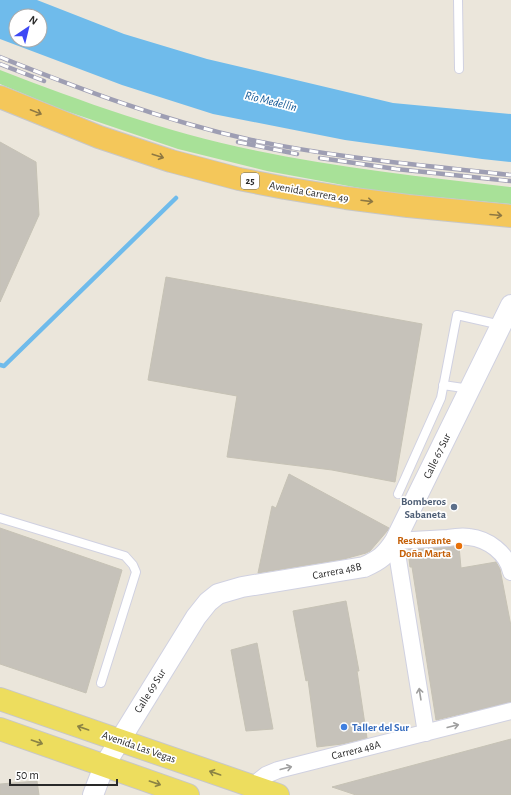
<svg xmlns="http://www.w3.org/2000/svg" width="511" height="795" viewBox="0 0 511 795" font-family="'Alegreya Sans',sans-serif">
<style>
.green{fill:#a8e198}
.water{fill:#6fbbeb;fill-rule:evenodd}
.lines{fill:none;stroke-linecap:round;stroke-linejoin:round}
.stream{stroke:#6fbbeb;stroke-width:4.5}
.building{fill:#c6c2ba;stroke:#c6c2b5}
.service-casing{stroke:#d0d1e1;stroke-width:10}
.minor-casing{stroke:#d0d1e1;stroke-width:18}
.tertiary-casing{stroke:#d0d1e1;stroke-width:22}
.primary-casing{stroke:#c7c7c7;stroke-width:24}
.trunk-casing{stroke:#c7c7c7;stroke-width:24}
.service{stroke:#fff;stroke-width:8}
.minor{stroke:#fff;stroke-width:16}
.tertiary{stroke:#fff;stroke-width:20}
.primary{stroke:#eddd5e;stroke-width:22}
.trunk{stroke:#f4c75a;stroke-width:22}
.rail-casing{stroke:#9e9eb3;stroke-width:4.5}
.rail{stroke:#fff;stroke-width:3;stroke-dasharray:9;stroke-linecap:butt}
.oneway{stroke:#8e7842}
.oneway2{stroke:#9f9f9f}
.oneway3{stroke:#8b8344}
.service-dot{fill:#5c6f8a;stroke:#fff;stroke-width:1.5}
.food-dot{fill:#e8710a;stroke:#fff;stroke-width:1.5}
.shop-dot{fill:#3f7fe0;stroke:#fff;stroke-width:1.5}
.labels{text-anchor:middle;dominant-baseline:central;stroke-width:3.5;stroke-linejoin:round;paint-order:stroke}
.shield{fill:#fff;stroke:#696969;stroke-width:1}
.shield-label{font-size:10px;font-weight:bold;fill:#292929}
.street-label{font-size:11px;fill:#292929;stroke:#fff}
.service-label{font-size:11px;font-weight:bold;fill:#4e5e75;stroke:#fff;text-anchor:end}
.food-label{font-size:11px;font-weight:bold;fill:#c56008;stroke:#fff;text-anchor:end}
.shop-label{font-size:11px;font-weight:bold;fill:#366cbe;stroke:#fff;text-anchor:start}
.water-label{font-size:12px;font-style:italic;fill:#105795;stroke:#fff}
</style>
<rect width="100%" height="100%" fill="#ebe6db"/>
<!-- green -->
<path class="green" d="M 0,70 C 83,102 166,132 253,150 C 338,168 425,177 511,187 L 511,204 L 381,192 L 267,171 L 178,149 L 60,109 L 0,84 Z"/>
<!-- water -->
<path class="water" d="M 0,0 L 37,0 L 124,34 L 207,59 L 393,103 L 511,114 L 511,162 L 482,159 L 345,140 L 213,114 L 122,85 L 0,39 ZM 16,16 L 40,16 L 40,40 L 16,40 Z"/>
<g class="lines">
<!-- stream -->
<path class="stream" d="M 0,365 L 4,366 L 176,198"/>
</g>
<!-- building -->
<path class="building" d="M 0,142 L 36,162 L 39,215 L 0,302 Z
M 166,277 L 422,324 L 395,482 L 332,470 L 227,457 L 237,396 L 148,380 Z
M 289,474 L 389,528 L 388,530 L 370,551 L 366,553 L 344,559 L 258,573 L 272,506 L 276,508 Z
M 0,528 L 122,570 L 86,693 L 0,664 Z
M 459,546 L 461,568 L 496,562 L 500,569 L 511,626 L 511,702 L 436,720 L 412,567 L 410,567 L 408,550 Z
M 346,601 L 359,671 L 357,671 L 367,738 L 342,744 L 317,747 L 308,680 L 306,681 L 293,611 Z
M 257,643 L 273,729 L 246,731 L 231,650 Z
M 511,739 L 511,795 L 356,795 L 332,787 Z
M 37,781 L 39,795 L 0,795 L 0,784 Z"/>
<g class="lines">
<defs>
<path id="service" d="M 458,0 L 459,69
M 443,385 L 470,389
M 398,494 L 441,398 L 457,315 L 501,325
M 0,518 L 125,556 L 133,565 L 136,572 L 101,683"/>
<path id="minor" d="M 426,733 L 395,541 C 413,540 430,539 448,538 C 454,537 462,536 469,537 C 488,539 507,553 511,572
M 252,786 L 266,775 L 278,770 L 511,711"/>
<path id="tertiary" d="M 93,795 L 104,766 L 196,617 L 208,602 L 218,594 L 242,587 L 364,567 C 380,560 386,555 395,541 L 511,305"/>
<path id="primary" d="M 0,699 L 278,795
M 0,729 L 188,795"/>
<path id="trunk" d="M 0,97 L 99,137 L 171,161 L 239,179 L 285,188 L 346,198 L 408,206 L 511,216"/>
</defs>
<!-- service casing -->
<use href="#service" class="service-casing"/>
<!-- minor casing -->
<use href="#minor" class="minor-casing"/>
<!-- tertiary casing -->
<use href="#tertiary" class="tertiary-casing"/>
<!-- primary casing -->
<use href="#primary" class="primary-casing"/>
<!-- trunk casing -->
<use href="#trunk" class="trunk-casing"/>
<!-- service -->
<use href="#service" class="service"/>
<!-- minor -->
<use href="#minor" class="minor"/>
<!-- tertiary -->
<use href="#tertiary" class="tertiary"/>
<!-- primary -->
<use href="#primary" class="primary"/>
<!-- trunk -->
<use href="#trunk" class="trunk"/>
<defs>
<path id="rail" d="M 0,57 C 80,89 162,120 247,139 C 334,158 423,165 511,175
M 0,64 L 44,81
M 238,142 L 297,154
M 320,158 L 396,169 L 511,181"/>
</defs>
<!-- rail casing -->
<use href="#rail" class="rail-casing"/>
<!-- rail -->
<use href="#rail" class="rail"/>
</g>
<!-- one-way arrows -->
<defs><path id="oneway-shaft" d="M-6 0H5M1.5-3L5.5 0L1.5 3" fill="none" stroke-width="1.6" stroke-linecap="round" stroke-linejoin="round"/></defs>
<g class="oneway">
<use href="#oneway-shaft" transform="translate(36 112) rotate(22)"/>
<use href="#oneway-shaft" transform="translate(158 156) rotate(18)"/>
<use href="#oneway-shaft" transform="translate(367 201) rotate(7)"/>
<use href="#oneway-shaft" transform="translate(496 215) rotate(5)"/>
</g>
<g class="oneway2">
<use href="#oneway-shaft" transform="translate(420 694) rotate(-99)"/>
<use href="#oneway-shaft" transform="translate(453 726) rotate(-14)"/>
<use href="#oneway-shaft" transform="translate(286 768) rotate(-14)"/>
</g>
<g class="oneway3">
<use href="#oneway-shaft" transform="translate(83 728) rotate(-161)"/>
<use href="#oneway-shaft" transform="translate(37 742) rotate(19)"/>
<use href="#oneway-shaft" transform="translate(215 773) rotate(-161)"/>
<use href="#oneway-shaft" transform="translate(155 783) rotate(19)"/>
</g>
<!-- markers -->
<circle class="service-dot" cx="454" cy="507" r="4"/>
<circle class="food-dot" cx="459" cy="546" r="4"/>
<circle class="shop-dot" cx="344" cy="727" r="4"/>
<g class="labels">
<!-- shield labels -->
<rect class="shield" x="241" y="173" width="18" height="16" rx="3"/>
<g class="shield-label">
<text x="250" y="181">25</text>
</g>
<!-- street labels -->
<g class="street-label">
<text transform="translate(309 192) rotate(10)">Avenida Carrera 49</text>
<text transform="translate(437 456) rotate(-64)">Calle 67 Sur</text>
<text transform="translate(337 571) rotate(-11)">Carrera 48B</text>
<text transform="translate(150 691) rotate(-58)">Calle 69 Sur</text>
<text transform="translate(139 747) rotate(19)">Avenida Las Vegas</text>
<text transform="translate(356 750) rotate(-14)">Carrera 48A</text>
</g>
<!-- service labels -->
<g class="service-label">
<text x="446" y="501">Bomberos<tspan x="446" dy="13">Sabaneta</tspan></text>
</g>
<!-- food labels -->
<g class="food-label">
<text x="451" y="540">Restaurante<tspan x="451" dy="13">Doña Marta</tspan></text>
</g>
<!-- shop labels -->
<g class="shop-label">
<text x="352" y="727">Taller del Sur</text>
</g>
<!-- water labels -->
<g class="water-label">
<text transform="translate(271 101) rotate(14)">Río Medellín</text>
</g>
</g>
<!-- north arrow -->
<g transform="translate(28 28) rotate(35)"><circle r="19" fill="#ffffff" stroke="#a9a9a9"/>
<path d="M0-3L7 15L0 10L-7 15Z" fill="#3d49f5"/>
<text y="-6" font-size="11" font-weight="bold" text-anchor="middle" fill="#292929">N</text>
</g>
<!-- scale -->
<path d="M10 779v6h107v-6" fill="none" stroke="#292929" stroke-width="2"/>
<text x="16" y="779" font-size="12" fill="#292929" stroke="#ffffff" stroke-width="3" paint-order="stroke">50 m</text>
</svg>
